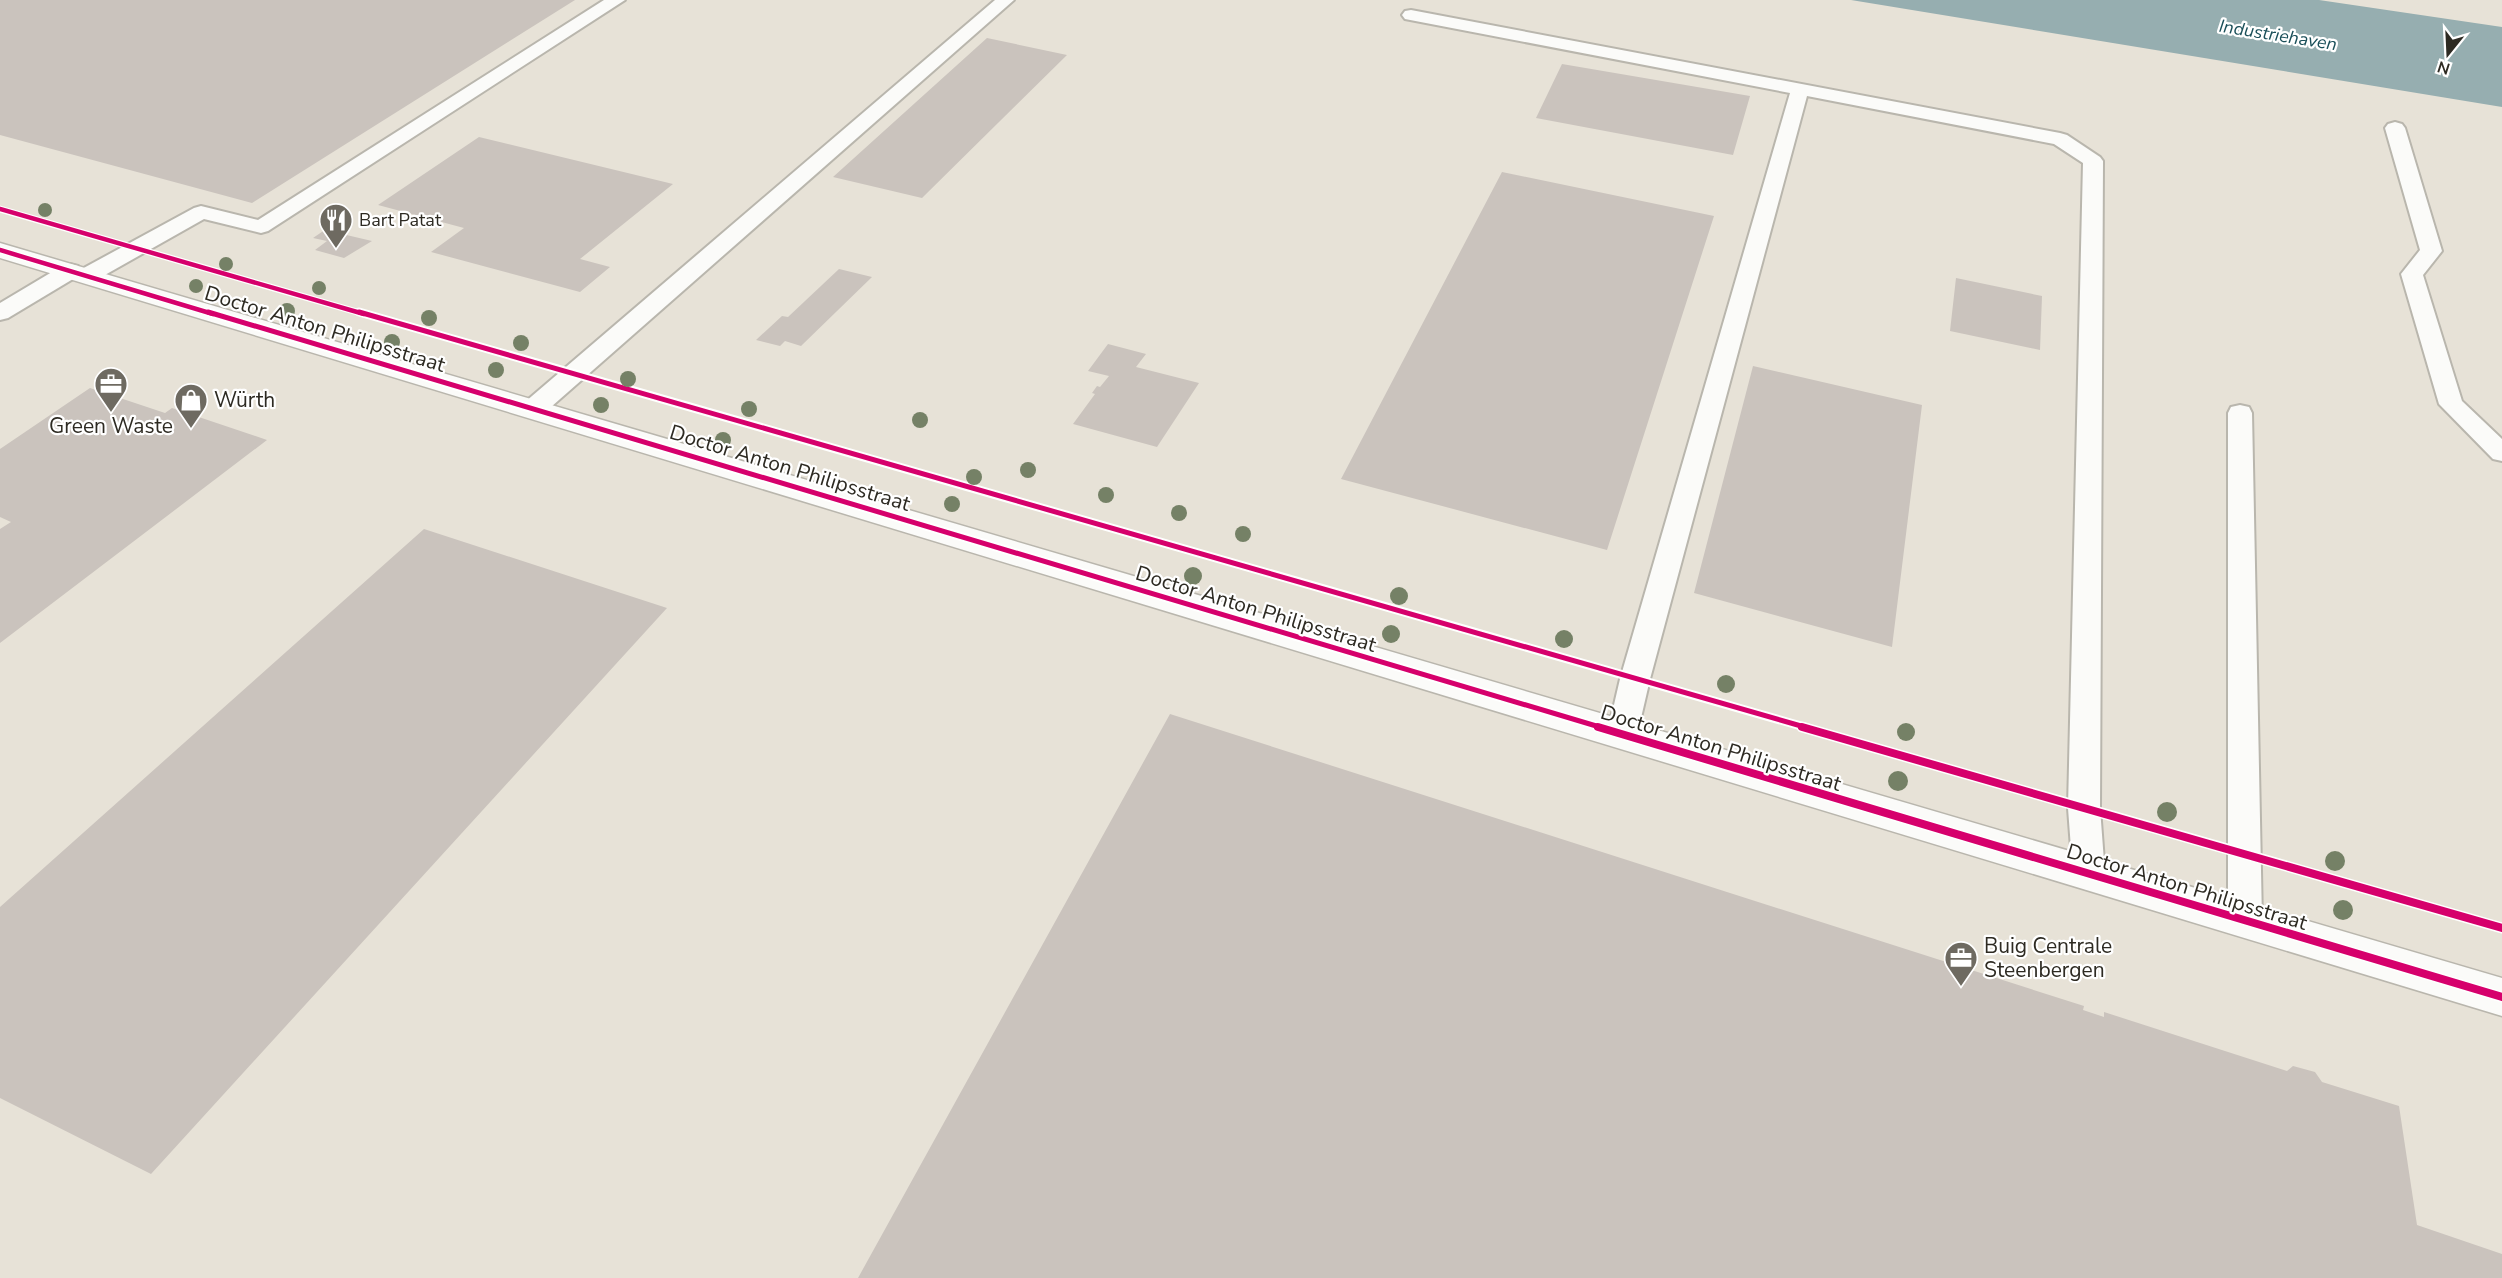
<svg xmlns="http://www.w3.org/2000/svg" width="2502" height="1278" viewBox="0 0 2502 1278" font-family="'Nunito Sans',sans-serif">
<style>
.water{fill:#96aeb0}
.building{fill:#cac3bd}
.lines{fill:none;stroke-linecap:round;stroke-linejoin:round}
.lane-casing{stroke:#b9b6ad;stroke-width:4}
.street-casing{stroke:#b9b6ad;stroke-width:3}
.lane{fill:#fbfbf9;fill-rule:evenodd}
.street{fill:#fbfbf9;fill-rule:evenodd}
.cycleway-far2-casing{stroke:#fff;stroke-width:7}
.cycleway-far1-casing{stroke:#fff;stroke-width:9}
.cycleway-casing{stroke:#fff;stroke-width:11}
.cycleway-far2{stroke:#d6006c;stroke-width:4.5}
.cycleway-far1{stroke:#d6006c;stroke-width:5}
.cycleway{stroke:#d6006c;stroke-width:8}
.tree{fill:#758166}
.labels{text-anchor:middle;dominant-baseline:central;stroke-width:4.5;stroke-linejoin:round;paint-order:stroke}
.far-water-label{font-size:18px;font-style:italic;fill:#1a4f59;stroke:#fff}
.far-poi-label{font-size:18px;fill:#2d2a22;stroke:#fff;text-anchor:start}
.street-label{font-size:21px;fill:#2d2a22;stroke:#fff}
.poi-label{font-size:21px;fill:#2d2a22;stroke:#fff;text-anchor:start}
</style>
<rect width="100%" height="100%" fill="#e7e2d7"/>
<!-- water -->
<path class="water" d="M 1851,0 L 2319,0 L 2502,27 L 2502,107 Z"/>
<!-- building -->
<path class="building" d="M 0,0 L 575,0 L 252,203 L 0,135 Z
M 987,38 L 1067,55 L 922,198 L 833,177 Z
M 1562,64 L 1750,96 L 1733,155 L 1536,118 Z
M 479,137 L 673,184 L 580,259 L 610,267 L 580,292 L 431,252 L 464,228 L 378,205 Z
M 1502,172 L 1714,216 L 1607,550 L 1341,479 Z
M 332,225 L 344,228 L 338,233 L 372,241 L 344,258 L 315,250 L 327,241 L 313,238 Z
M 839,269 L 872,277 L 801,346 L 785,341 L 780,346 L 756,340 L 782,316 L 788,317 Z
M 1956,278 L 2042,296 L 2040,350 L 1950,331 Z
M 1108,344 L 1146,354 L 1136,367 L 1199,383 L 1157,447 L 1073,424 L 1095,394 L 1092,393 L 1097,386 L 1100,387 L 1109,376 L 1088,371 Z
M 1753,366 L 1922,405 L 1892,647 L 1694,593 Z
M 90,388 L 165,413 L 172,408 L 267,440 L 0,643 L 0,529 L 11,522 L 0,517 L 0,449 Z
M 424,529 L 667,608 L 151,1174 L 0,1098 L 0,907 Z
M 1170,714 L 2084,1006 L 2083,1010 L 2104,1017 L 2104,1012 L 2287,1071 L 2293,1066 L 2315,1072 L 2322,1082 L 2399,1106 L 2417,1225 L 2502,1254 L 2502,1278 L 858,1278 Z"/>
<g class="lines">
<defs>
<path id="lane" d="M 604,0 L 625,0 L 268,231 L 261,233 L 204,219 L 96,280 L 88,282 L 80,280 L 78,276 L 8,318 L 0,320 L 0,303 L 62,266 L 70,264 L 78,266 L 80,270 L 194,208 L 201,206 L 258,220 Z
M 995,0 L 1014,0 L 543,414 L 534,416 L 525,414 L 522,408 L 525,402 Z
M 1411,10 L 2060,133 L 2067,135 L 2100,157 L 2103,161 L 2100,808 L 2105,875 L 2101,885 L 2089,889 L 2077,885 L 2073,875 L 2068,808 L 2083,163 L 2054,144 L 1807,96 L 1650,679 L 1637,735 L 1633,744 L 1622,747 L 1611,744 L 1607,735 L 1620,679 L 1790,93 L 1405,19 L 1402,15 L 1405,11 Z
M 2395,122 L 2402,124 L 2405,128 L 2442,251 L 2423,275 L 2462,401 L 2502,439 L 2502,461 L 2493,459 L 2439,404 L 2401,274 L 2420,250 L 2385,128 L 2388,124 Z
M 2240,405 L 2249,407 L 2252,413 L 2262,921 L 2257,932 L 2245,936 L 2233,932 L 2228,921 L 2228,413 L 2231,407 Z"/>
<path id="street" d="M 0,243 L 2502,978 L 2502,1016 L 0,258 Z"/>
</defs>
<!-- lane casing -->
<use href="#lane" class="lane-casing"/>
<!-- street casing -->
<use href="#street" class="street-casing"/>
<!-- lane -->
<use href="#lane" class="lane"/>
<!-- street -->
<use href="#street" class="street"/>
<defs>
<path id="cycleway-far2" d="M 0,209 L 364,314
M 0,250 L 213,314"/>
<path id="cycleway-far1" d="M 208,312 L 1603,728
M 359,312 L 1808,728"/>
<path id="cycleway" d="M 1598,727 L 2502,997
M 1802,727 L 2502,928"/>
</defs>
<!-- cycleway-far2 casing -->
<use href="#cycleway-far2" class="cycleway-far2-casing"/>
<!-- cycleway-far1 casing -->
<use href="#cycleway-far1" class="cycleway-far1-casing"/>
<!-- cycleway casing -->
<use href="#cycleway" class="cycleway-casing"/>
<!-- cycleway-far2 -->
<use href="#cycleway-far2" class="cycleway-far2"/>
<!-- cycleway-far1 -->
<use href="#cycleway-far1" class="cycleway-far1"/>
<!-- cycleway -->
<use href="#cycleway" class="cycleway"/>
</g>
<!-- trees -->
<g class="tree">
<circle cx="45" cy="210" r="7"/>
<circle cx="226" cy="264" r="7"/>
<circle cx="196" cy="286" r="7"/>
<circle cx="319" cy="288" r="7"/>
<circle cx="287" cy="311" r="8"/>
<circle cx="429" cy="318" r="8"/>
<circle cx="392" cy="342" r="8"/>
<circle cx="521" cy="343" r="8"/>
<circle cx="496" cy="370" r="8"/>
<circle cx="628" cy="379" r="8"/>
<circle cx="601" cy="405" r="8"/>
<circle cx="749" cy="409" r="8"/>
<circle cx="920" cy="420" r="8"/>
<circle cx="723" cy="440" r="8"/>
<circle cx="1028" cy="470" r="8"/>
<circle cx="974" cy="477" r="8"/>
<circle cx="1106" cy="495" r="8"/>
<circle cx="952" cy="504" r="8"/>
<circle cx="1179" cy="513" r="8"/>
<circle cx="1243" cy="534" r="8"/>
<circle cx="1193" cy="576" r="9"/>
<circle cx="1399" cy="596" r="9"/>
<circle cx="1391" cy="634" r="9"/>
<circle cx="1564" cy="639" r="9"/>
<circle cx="1726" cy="684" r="9"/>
<circle cx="1906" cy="732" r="9"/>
<circle cx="1898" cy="781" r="10"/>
<circle cx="2167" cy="812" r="10"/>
<circle cx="2335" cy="861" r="10"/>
<circle cx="2343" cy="910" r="10"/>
</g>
<!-- icons -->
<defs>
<symbol id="restaurant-pin" viewBox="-11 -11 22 30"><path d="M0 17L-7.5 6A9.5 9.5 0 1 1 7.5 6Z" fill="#6e6a61" stroke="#fff"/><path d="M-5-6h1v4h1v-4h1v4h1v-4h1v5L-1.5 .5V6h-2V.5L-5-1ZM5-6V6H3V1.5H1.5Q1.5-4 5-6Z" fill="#fff"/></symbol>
<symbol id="office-pin" viewBox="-11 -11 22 30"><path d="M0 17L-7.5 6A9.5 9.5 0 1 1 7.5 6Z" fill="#6e6a61" stroke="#fff"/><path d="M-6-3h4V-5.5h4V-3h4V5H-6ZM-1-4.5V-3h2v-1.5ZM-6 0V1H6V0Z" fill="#fff"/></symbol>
<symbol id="shop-pin" viewBox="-11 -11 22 30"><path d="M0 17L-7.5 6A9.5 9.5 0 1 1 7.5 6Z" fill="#6e6a61" stroke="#fff"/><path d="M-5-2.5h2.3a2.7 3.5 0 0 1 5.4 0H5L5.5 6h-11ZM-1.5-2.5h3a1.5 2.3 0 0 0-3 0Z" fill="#fff"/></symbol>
</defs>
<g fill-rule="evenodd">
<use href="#restaurant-pin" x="317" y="201" width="38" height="52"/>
<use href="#office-pin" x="92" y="365" width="38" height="52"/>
<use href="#shop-pin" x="172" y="381" width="38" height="52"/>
<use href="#office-pin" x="1942" y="939" width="38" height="52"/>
</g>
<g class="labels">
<!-- far-water labels -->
<g class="far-water-label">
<text transform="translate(2278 35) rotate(9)">Industriehaven</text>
</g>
<!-- far-poi labels -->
<g class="far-poi-label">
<text x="359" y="220">Bart Patat</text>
</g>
<!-- street labels -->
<g class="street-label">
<text transform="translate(325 329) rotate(17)">Doctor Anton Philipsstraat</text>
<text transform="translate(790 468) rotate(17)">Doctor Anton Philipsstraat</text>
<text transform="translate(1256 609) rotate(17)">Doctor Anton Philipsstraat</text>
<text transform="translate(1721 748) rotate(17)">Doctor Anton Philipsstraat</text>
<text transform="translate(2187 887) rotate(17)">Doctor Anton Philipsstraat</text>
</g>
<!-- poi labels -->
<g class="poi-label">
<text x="214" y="400">Würth</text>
<text x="111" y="426" text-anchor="middle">Green Waste</text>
<text x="1984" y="946">Buig Centrale<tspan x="1984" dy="24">Steenbergen</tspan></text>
</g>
</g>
<!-- north arrow -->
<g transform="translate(2448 54) rotate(198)" stroke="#ffffff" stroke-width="4.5" paint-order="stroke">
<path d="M0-4.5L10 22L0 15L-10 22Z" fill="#2d2a22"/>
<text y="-9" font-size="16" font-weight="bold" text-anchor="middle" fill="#2d2a22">N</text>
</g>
</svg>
